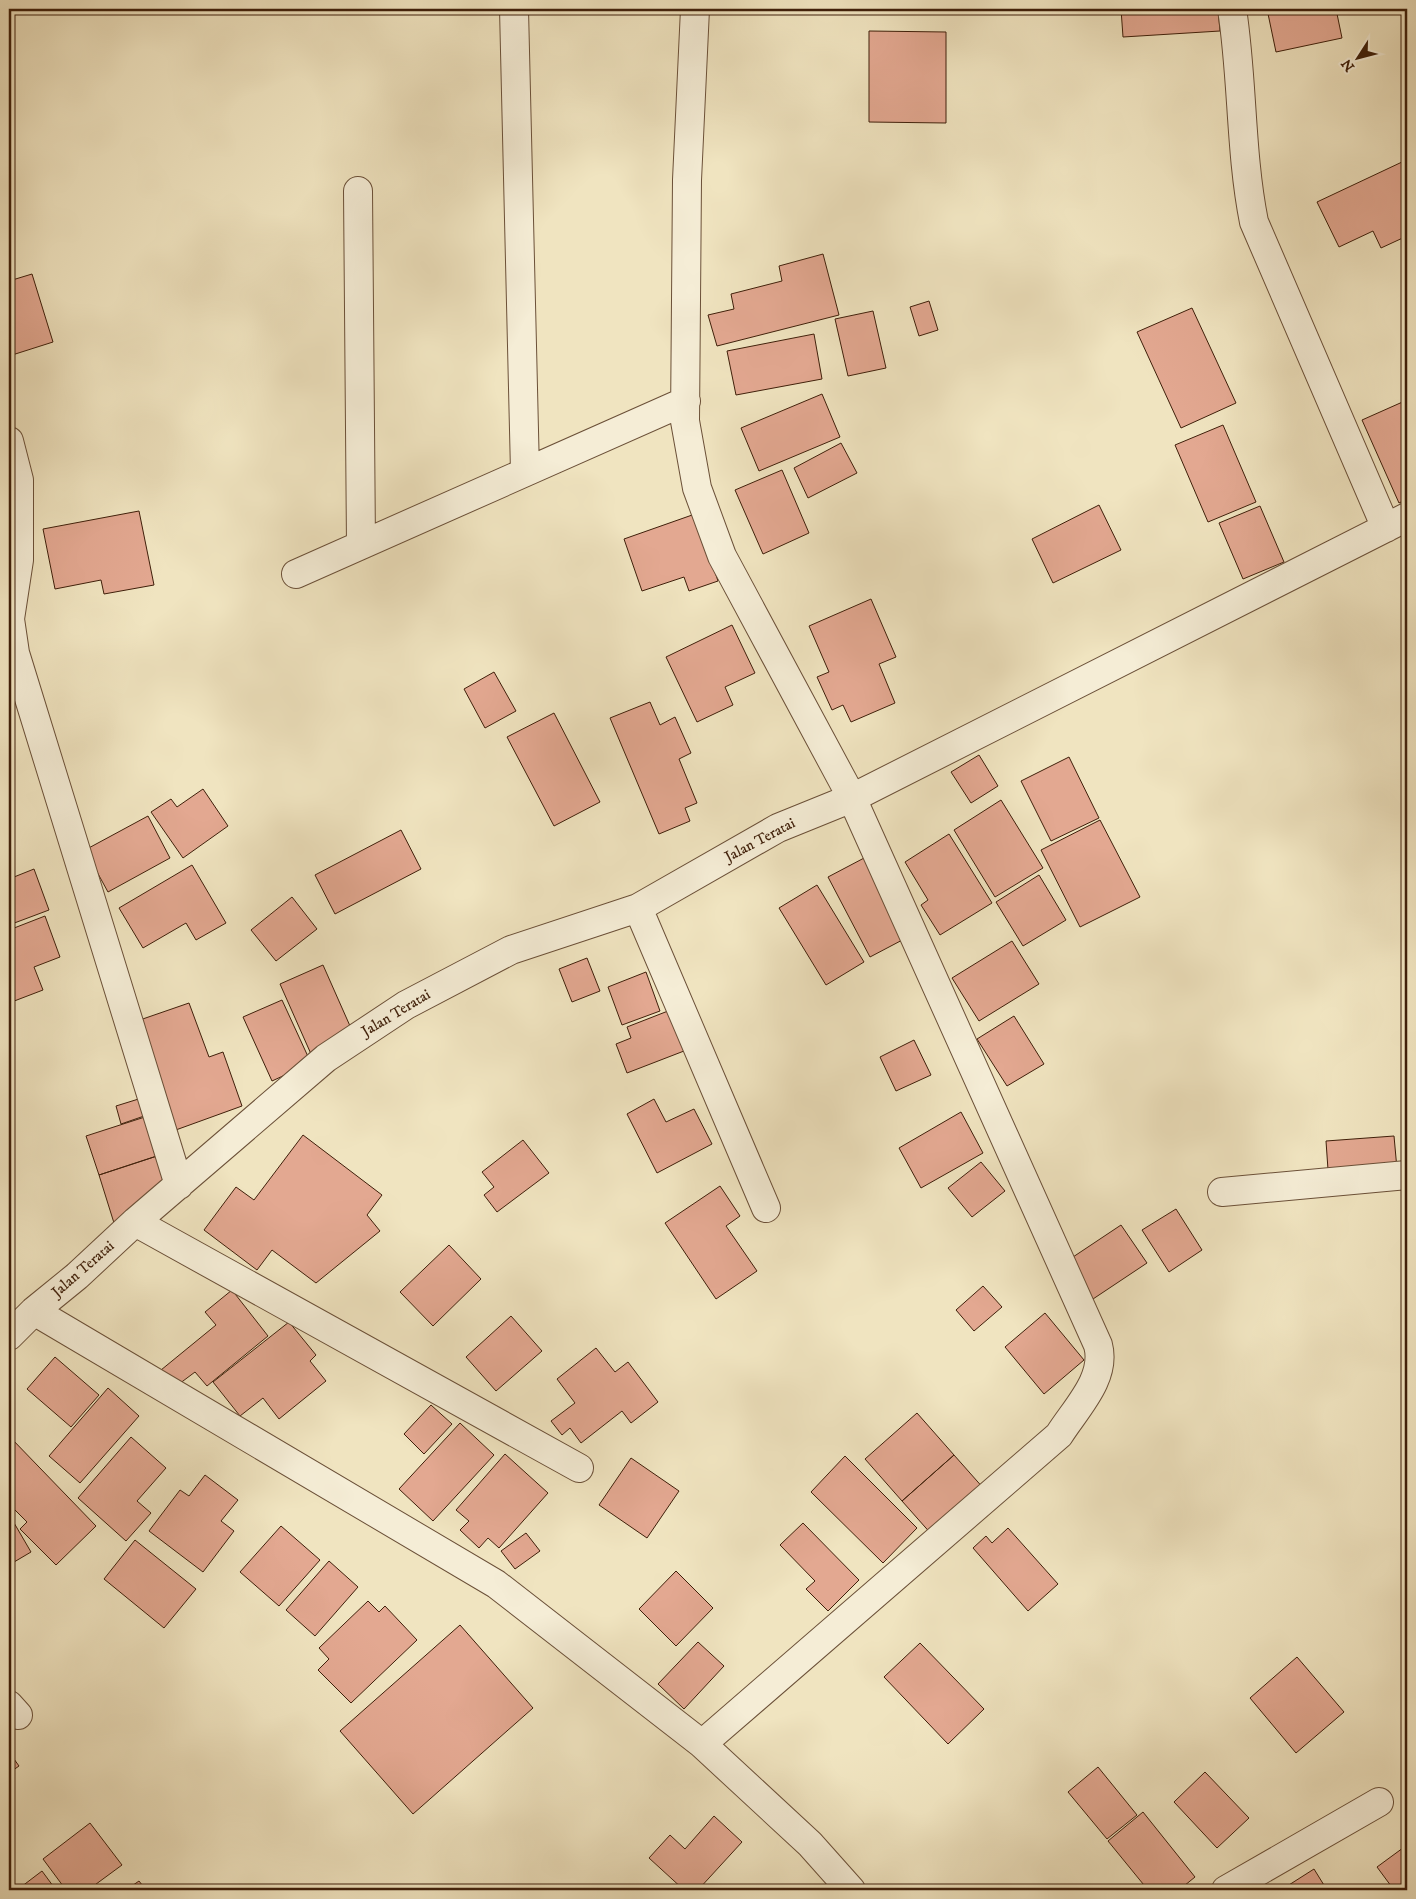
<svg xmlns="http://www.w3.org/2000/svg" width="1416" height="1899" viewBox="0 0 1416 1899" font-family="'IM FELL DW Pica',serif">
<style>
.building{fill:#e3a891;stroke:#3f1f0a}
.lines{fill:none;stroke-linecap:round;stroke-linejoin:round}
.minor-casing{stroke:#6b5038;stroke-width:30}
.minor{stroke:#f5edd6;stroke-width:28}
.labels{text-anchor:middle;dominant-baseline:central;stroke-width:4.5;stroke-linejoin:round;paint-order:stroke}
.street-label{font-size:15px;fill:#3f1f0a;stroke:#f5edd6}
</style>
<rect width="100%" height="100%" fill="#f0e4c0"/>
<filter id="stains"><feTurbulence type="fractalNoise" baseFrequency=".004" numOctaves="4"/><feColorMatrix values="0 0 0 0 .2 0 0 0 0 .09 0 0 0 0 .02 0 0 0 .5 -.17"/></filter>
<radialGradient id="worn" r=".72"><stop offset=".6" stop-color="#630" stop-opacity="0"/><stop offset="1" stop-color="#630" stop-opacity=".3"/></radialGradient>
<!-- building -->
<path class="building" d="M 1121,9 L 1218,9 L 1220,31 L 1123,37 Z
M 1267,9 L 1336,9 L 1342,38 L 1276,52 Z
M 869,31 L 946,32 L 946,123 L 869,122 Z
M 1402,162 L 1407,172 L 1407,236 L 1381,248 L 1373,231 L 1339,247 L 1317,202 Z
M 823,254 L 839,315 L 717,346 L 708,315 L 734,309 L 731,294 L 782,281 L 779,266 Z
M 32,274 L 53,342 L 9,356 L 9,281 Z
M 929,301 L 938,330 L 919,336 L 910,307 Z
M 1192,308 L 1236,403 L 1181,428 L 1137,332 Z
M 873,311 L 886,368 L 848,376 L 835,319 Z
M 814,334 L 822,379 L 736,395 L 727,351 Z
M 822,394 L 840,437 L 759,471 L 741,428 Z
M 1407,400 L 1407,499 L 1399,503 L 1362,420 Z
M 1223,425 L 1256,502 L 1208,522 L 1175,445 Z
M 841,443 L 857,473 L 808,498 L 794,468 Z
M 782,470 L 809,533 L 763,554 L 735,490 Z
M 1099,505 L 1121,550 L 1053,583 L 1032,539 Z
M 1260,506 L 1284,562 L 1243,579 L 1219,523 Z
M 139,511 L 154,585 L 104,594 L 101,580 L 55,589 L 43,529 Z
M 695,514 L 718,581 L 689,591 L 684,577 L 642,591 L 624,539 Z
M 871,599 L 896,657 L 879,664 L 895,703 L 851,722 L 843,705 L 832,710 L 817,677 L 829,672 L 809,626 Z
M 732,625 L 755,673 L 725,687 L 733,705 L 697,722 L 666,657 Z
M 494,672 L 516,711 L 485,728 L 464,689 Z
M 650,702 L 660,725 L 675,717 L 691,753 L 679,759 L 697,803 L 685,808 L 690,821 L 659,834 L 610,718 Z
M 554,713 L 600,802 L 554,826 L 507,737 Z
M 979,755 L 998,786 L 971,803 L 951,772 Z
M 1069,757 L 1099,818 L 1051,841 L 1021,781 Z
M 203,789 L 228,826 L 183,858 L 151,812 L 171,799 L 177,807 Z
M 1001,800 L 1043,868 L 995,897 L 954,830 Z
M 148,816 L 170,858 L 108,892 L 85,850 Z
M 1100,820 L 1140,897 L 1080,927 L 1041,850 Z
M 401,830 L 421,869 L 335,914 L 315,875 Z
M 949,834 L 992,903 L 940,935 L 921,905 L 928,900 L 905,862 Z
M 866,857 L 908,937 L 870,957 L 828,877 Z
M 192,865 L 226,923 L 196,940 L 186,923 L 143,948 L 119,908 Z
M 34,869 L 49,910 L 9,925 L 9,879 Z
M 1039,875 L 1066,920 L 1023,946 L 996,902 Z
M 817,885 L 864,962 L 826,985 L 779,908 Z
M 292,897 L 317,929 L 276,961 L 251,930 Z
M 45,916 L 60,957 L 34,967 L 43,990 L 9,1003 L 9,930 Z
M 1012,941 L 1039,984 L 979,1021 L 952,978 Z
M 587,958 L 600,991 L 572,1002 L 559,969 Z
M 323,965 L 354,1035 L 311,1054 L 280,984 Z
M 646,972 L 660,1011 L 622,1025 L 608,987 Z
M 282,1000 L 311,1063 L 272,1081 L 243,1017 Z
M 189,1003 L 209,1057 L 223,1052 L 242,1106 L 173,1131 L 134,1022 Z
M 668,1011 L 684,1051 L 627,1073 L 616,1044 L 631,1038 L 627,1027 Z
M 1014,1016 L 1044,1064 L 1007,1086 L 977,1039 Z
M 914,1040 L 931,1075 L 896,1091 L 880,1057 Z
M 145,1097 L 150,1114 L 121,1124 L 116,1106 Z
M 654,1099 L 666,1122 L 694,1109 L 712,1144 L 657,1173 L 627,1114 Z
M 961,1112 L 983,1153 L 921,1188 L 899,1148 Z
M 151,1115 L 163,1154 L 99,1175 L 86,1136 Z
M 303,1135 L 382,1195 L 367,1215 L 380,1231 L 316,1283 L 272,1250 L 257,1270 L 204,1230 L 236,1187 L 254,1200 Z
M 1394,1136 L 1398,1180 L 1329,1184 L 1326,1141 Z
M 523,1140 L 549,1173 L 497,1212 L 484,1195 L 494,1187 L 482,1172 Z
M 163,1154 L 172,1183 L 114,1223 L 99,1175 Z
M 981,1162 L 1005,1191 L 972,1217 L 948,1188 Z
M 720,1186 L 740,1216 L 726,1226 L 757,1271 L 716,1299 L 665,1223 Z
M 1176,1209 L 1202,1250 L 1169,1272 L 1142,1230 Z
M 1121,1225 L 1147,1263 L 1093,1299 L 1067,1261 Z
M 449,1245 L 481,1279 L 433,1326 L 400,1292 Z
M 983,1286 L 1002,1307 L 974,1331 L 956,1310 Z
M 232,1290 L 268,1336 L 207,1386 L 195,1372 L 175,1387 L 161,1370 L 216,1325 L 205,1312 Z
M 1045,1313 L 1084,1360 L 1044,1394 L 1005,1347 Z
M 511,1316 L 542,1351 L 496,1391 L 466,1357 Z
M 289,1322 L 316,1355 L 310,1361 L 326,1381 L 279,1419 L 263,1398 L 240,1416 L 213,1382 Z
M 596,1348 L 615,1372 L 628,1362 L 658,1402 L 631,1423 L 622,1411 L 581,1443 L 570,1428 L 562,1435 L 551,1421 L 575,1403 L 557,1379 Z
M 55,1357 L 99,1395 L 71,1427 L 27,1389 Z
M 108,1388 L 139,1416 L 80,1483 L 49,1456 Z
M 431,1405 L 452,1424 L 424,1454 L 404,1434 Z
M 917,1413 L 954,1455 L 902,1501 L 865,1459 Z
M 460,1423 L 494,1455 L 433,1521 L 399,1489 Z
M 10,1437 L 96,1526 L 56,1565 L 20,1529 L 27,1522 L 9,1504 Z
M 131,1437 L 166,1468 L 137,1501 L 151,1513 L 126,1541 L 78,1498 Z
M 505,1454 L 548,1493 L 499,1548 L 488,1538 L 479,1548 L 460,1530 L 469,1521 L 456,1510 Z
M 954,1455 L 985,1490 L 933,1536 L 902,1501 Z
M 845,1456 L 917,1528 L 883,1563 L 811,1492 Z
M 631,1458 L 679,1491 L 647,1538 L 599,1505 Z
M 205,1475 L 238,1500 L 221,1521 L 234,1531 L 203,1572 L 149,1531 L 180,1490 L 189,1496 Z
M 10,1516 L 31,1552 L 9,1565 L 9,1517 Z
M 803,1523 L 859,1580 L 828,1611 L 806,1589 L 815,1581 L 780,1545 Z
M 281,1526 L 320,1560 L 279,1606 L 240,1572 Z
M 1008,1528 L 1058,1584 L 1028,1611 L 973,1548 L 986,1536 L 992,1543 Z
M 526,1533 L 540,1551 L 515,1569 L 501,1551 Z
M 135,1540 L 196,1589 L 164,1628 L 104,1579 Z
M 329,1561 L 358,1587 L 315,1636 L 286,1610 Z
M 676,1571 L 713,1608 L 676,1646 L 639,1609 Z
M 368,1601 L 379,1612 L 385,1606 L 417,1640 L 351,1703 L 318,1670 L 329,1659 L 319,1648 Z
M 460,1625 L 533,1708 L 413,1814 L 340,1731 Z
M 698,1642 L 724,1666 L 684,1709 L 658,1684 Z
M 920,1643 L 984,1709 L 948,1744 L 884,1677 Z
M 1297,1657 L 1344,1712 L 1296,1753 L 1250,1698 Z
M 9,1752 L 19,1766 L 9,1773 Z
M 1098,1767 L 1137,1815 L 1107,1839 L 1068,1792 Z
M 1205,1772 L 1249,1818 L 1217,1848 L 1174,1802 Z
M 1143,1812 L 1195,1877 L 1179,1890 L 1148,1890 L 1108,1841 Z
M 714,1816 L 742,1842 L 698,1890 L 684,1890 L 649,1858 L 670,1835 L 685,1849 Z
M 90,1823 L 122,1865 L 88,1890 L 66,1890 L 43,1859 Z
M 1407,1845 L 1407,1890 L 1394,1890 L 1377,1867 Z
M 1314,1869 L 1327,1890 L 1281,1890 Z
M 42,1871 L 56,1890 L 17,1890 Z
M 139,1881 L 146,1890 L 126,1890 Z"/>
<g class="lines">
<defs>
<path id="minor" d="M 514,9 L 525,472
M 695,9 L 687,180 L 685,421 L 697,488 L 722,556 L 852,798 L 1098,1345 C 1107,1378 1076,1408 1059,1435 L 702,1744
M 1232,9 C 1243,80 1240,152 1254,222 L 1386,528
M 358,191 L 361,545
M 9,441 L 19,480 L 19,560 L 10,619 L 15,653 L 179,1185
M 296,574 L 686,401
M 638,908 L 766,1208
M 1222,1192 L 1407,1175
M 135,1222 L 579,1468
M 34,1311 L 496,1584 L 702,1744 L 810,1844 L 851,1890
M 9,1336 L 34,1311 L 77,1276 L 135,1222 L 326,1058 L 406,1005 L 511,950 L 638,908 L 778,828 L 852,798 L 1407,517
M 9,1705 L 18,1715
M 1226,1890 L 1379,1802"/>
</defs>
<!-- minor casing -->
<use href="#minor" class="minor-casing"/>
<!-- minor -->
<use href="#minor" class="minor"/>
</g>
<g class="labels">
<!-- street labels -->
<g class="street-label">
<text transform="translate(760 840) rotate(-28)">Jalan Teratai</text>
<text transform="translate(396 1013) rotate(-31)">Jalan Teratai</text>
<text transform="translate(83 1269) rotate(-41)">Jalan Teratai</text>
</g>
</g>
<!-- margin -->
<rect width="1416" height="1899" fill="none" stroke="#f0e4c0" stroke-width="30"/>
<rect x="10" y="10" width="1396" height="1879" fill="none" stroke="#3f1f0a" stroke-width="2.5"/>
<rect x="15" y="15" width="1386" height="1869" fill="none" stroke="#3f1f0a"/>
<!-- north arrow -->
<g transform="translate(1358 58) rotate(234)" stroke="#f5edd6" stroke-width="4" paint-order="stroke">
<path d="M0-4L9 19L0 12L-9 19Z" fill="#3f1f0a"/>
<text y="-8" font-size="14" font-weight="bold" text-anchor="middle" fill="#3f1f0a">N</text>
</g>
<rect width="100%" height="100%" filter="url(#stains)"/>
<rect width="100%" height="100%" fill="url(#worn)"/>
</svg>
